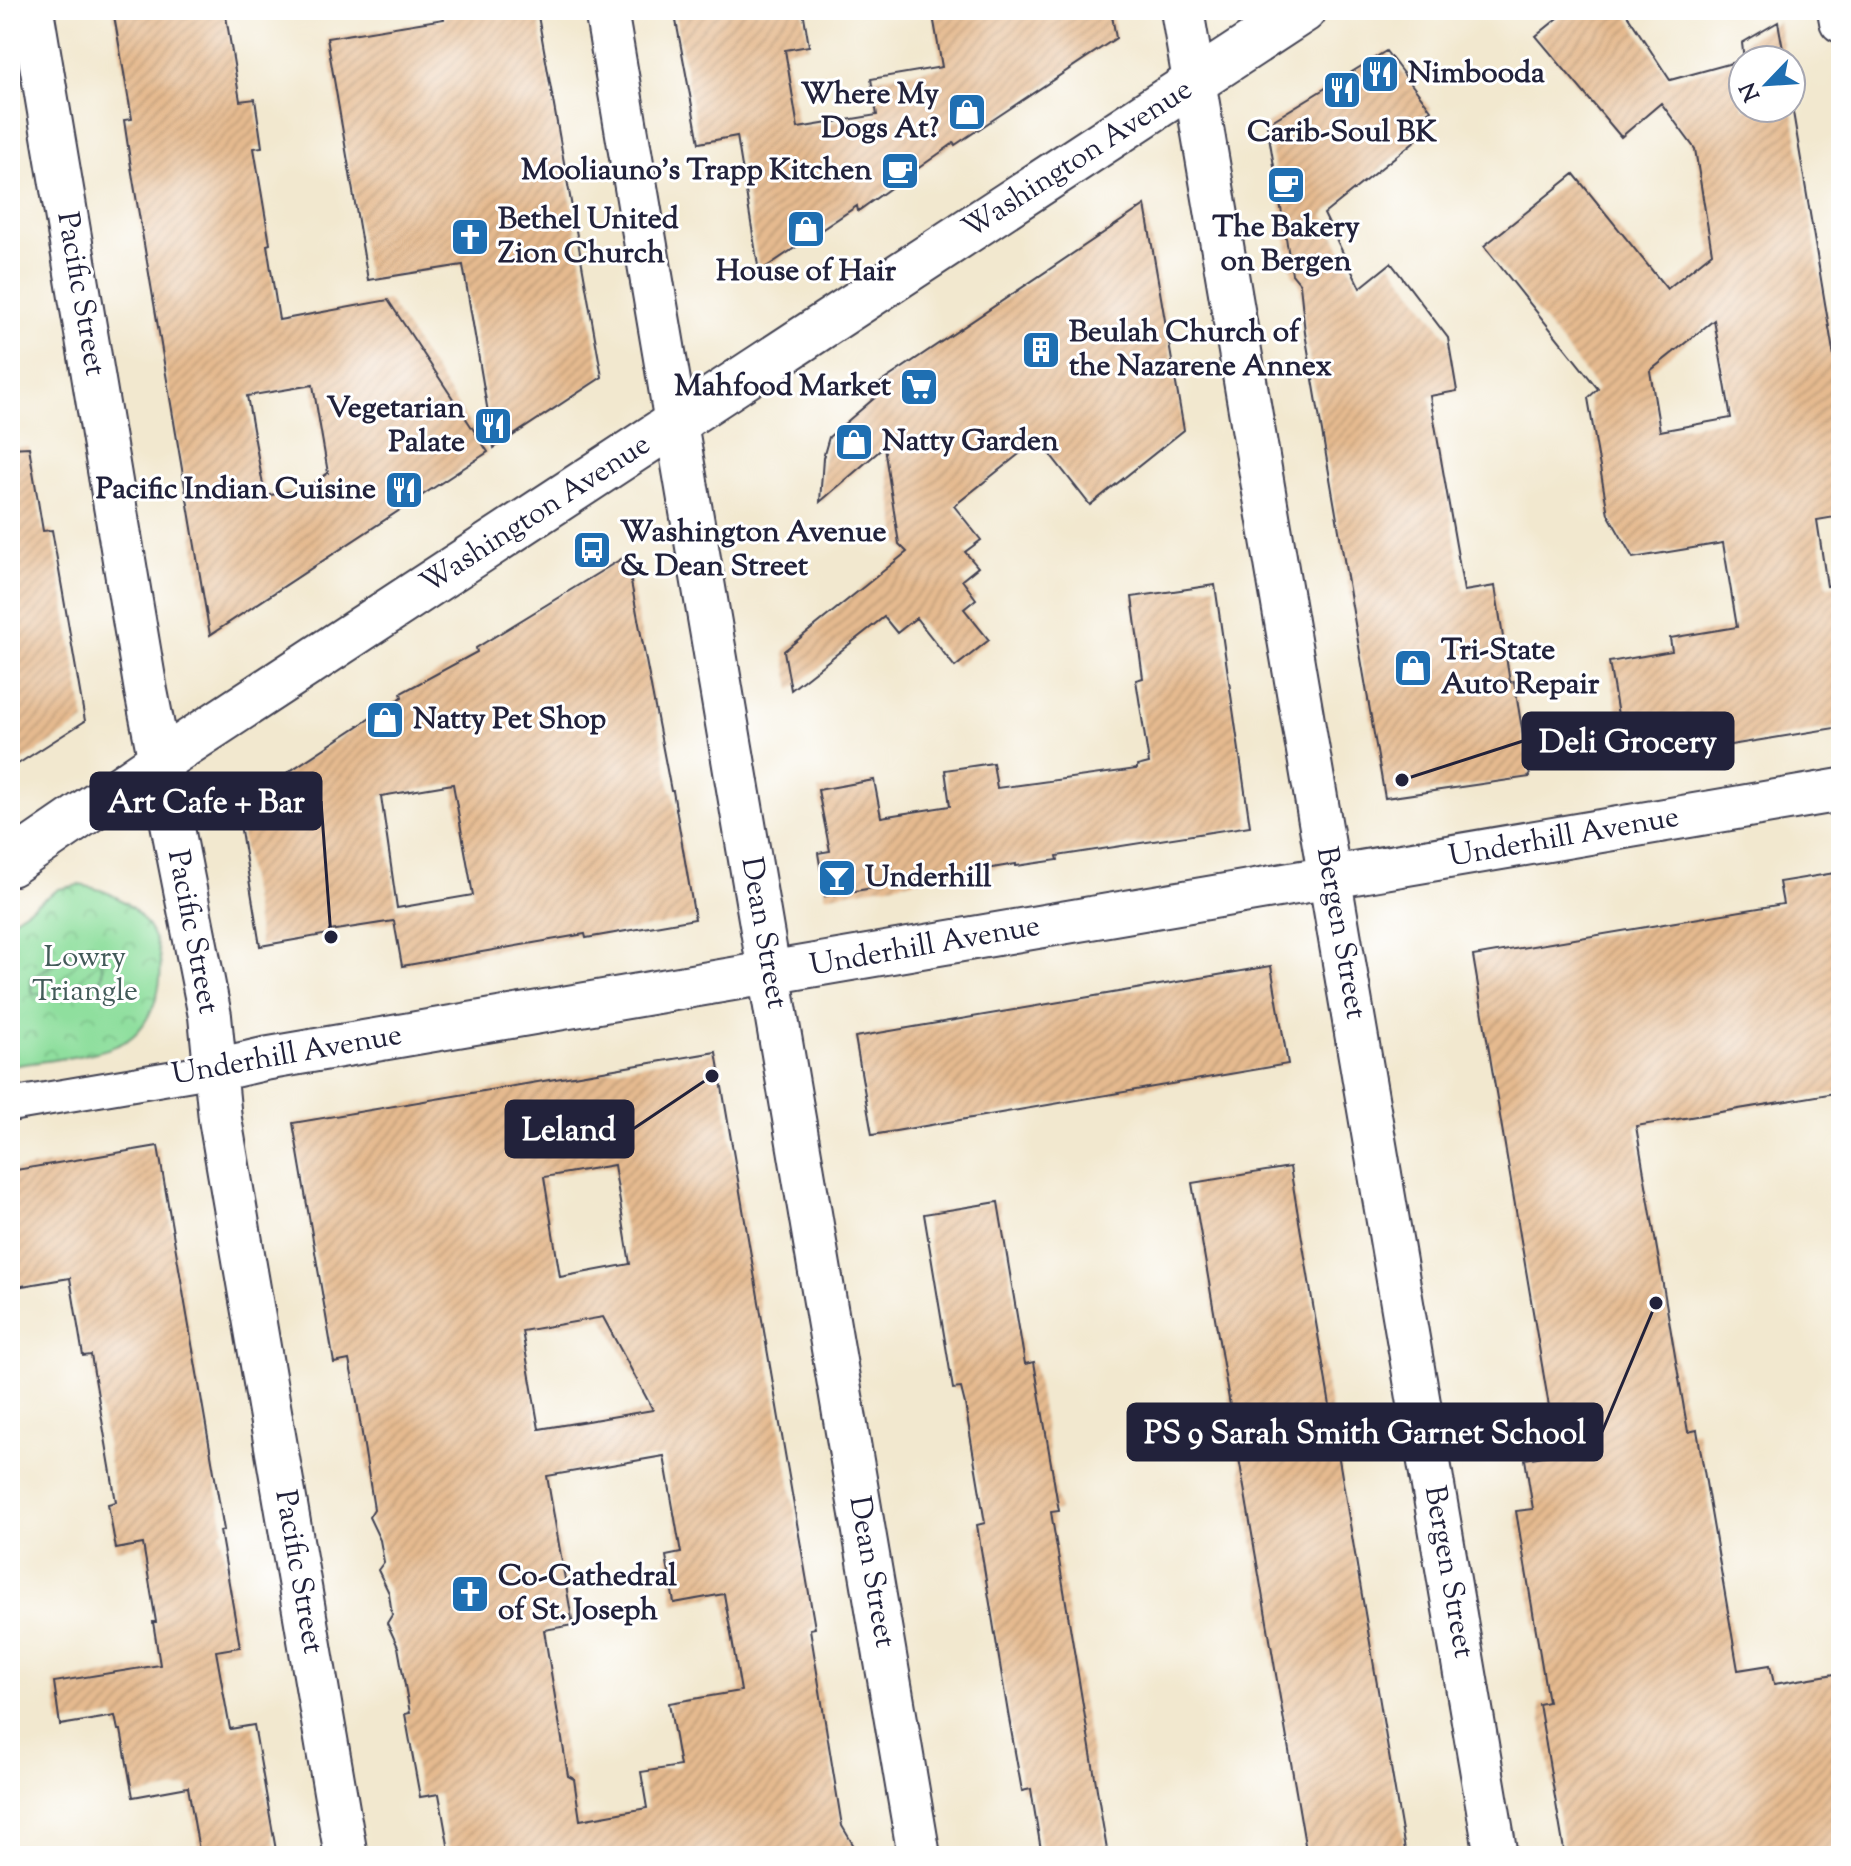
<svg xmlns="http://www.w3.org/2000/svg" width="1851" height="1866" viewBox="0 0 1851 1866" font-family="'Sorts Mill Goudy',serif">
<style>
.park{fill:url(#park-crowns);stroke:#58806c;stroke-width:2}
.garden{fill:url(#garden-furrows);stroke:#58806c;stroke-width:2}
.building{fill:url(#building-hatch);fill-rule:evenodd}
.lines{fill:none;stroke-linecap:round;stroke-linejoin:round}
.pedestrian-casing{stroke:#414051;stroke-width:36}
.minor-casing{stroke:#414051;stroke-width:46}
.secondary-casing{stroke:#414051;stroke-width:48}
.pedestrian{stroke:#fff;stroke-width:32}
.minor{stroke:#fff;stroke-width:42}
.secondary{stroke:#fff;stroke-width:44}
.labels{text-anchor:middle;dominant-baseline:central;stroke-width:6;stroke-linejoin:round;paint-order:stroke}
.poi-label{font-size:30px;font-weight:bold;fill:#22223b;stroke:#fff;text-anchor:start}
.street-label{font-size:30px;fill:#22223b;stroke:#fff}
.park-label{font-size:30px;fill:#435b59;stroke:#fff}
.leader{fill:none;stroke:#22223b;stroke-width:3}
.callout-dot{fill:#22223b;stroke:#fff;stroke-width:3}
.callout{fill:#22223b;stroke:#22223b;stroke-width:3}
.callout-label{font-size:32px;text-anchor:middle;font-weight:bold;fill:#fff}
</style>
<defs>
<pattern id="park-crowns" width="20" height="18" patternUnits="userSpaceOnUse" patternTransform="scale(2)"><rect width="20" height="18" fill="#8fdf9e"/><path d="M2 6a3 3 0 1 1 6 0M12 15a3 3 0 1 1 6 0" fill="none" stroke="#7bbf89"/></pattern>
<pattern id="garden-furrows" width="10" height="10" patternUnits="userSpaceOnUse" patternTransform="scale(2)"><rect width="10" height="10" fill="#8fdf9e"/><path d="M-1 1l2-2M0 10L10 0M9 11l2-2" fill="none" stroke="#7bbf89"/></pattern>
<pattern id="building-hatch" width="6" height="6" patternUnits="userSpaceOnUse" patternTransform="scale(2)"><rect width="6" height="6" fill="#e5ba8f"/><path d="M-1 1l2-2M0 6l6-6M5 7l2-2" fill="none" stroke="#c4a07c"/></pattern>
</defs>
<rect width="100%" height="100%" fill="#fff"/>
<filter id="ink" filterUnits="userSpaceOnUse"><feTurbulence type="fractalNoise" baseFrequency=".0125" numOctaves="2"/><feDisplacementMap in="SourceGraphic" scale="16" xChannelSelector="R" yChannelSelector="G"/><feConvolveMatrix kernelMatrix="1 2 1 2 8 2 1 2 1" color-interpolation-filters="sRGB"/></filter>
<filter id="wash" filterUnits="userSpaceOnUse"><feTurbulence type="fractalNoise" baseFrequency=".006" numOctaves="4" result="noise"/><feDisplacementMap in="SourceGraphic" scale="32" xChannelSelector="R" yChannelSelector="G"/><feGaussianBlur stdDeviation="1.8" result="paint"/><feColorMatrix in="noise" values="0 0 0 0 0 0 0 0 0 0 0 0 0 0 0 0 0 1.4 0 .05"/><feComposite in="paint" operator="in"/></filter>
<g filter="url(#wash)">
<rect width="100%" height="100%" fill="#f2e8cf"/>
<!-- park -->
<path class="park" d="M 79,885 C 137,893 174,941 156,999 C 151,1013 142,1030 129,1039 C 106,1056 40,1061 10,1066 L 10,921 L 59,889 Z"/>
<!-- garden -->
<path class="garden" d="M 75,949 C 96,946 107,961 100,981 L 90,989 L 83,990 L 34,994 L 31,990 L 31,979 Z"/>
<g id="blocks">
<!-- building -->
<path class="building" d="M 113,10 L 225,10 L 240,101 L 255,99 L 262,147 L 254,148 L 270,244 L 267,245 L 279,320 L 388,300 L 488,452 L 210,635 L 131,167 L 124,120 L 132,119 ZM 313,385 L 328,473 L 304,489 L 265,496 L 247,396 Z
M 442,10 L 537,10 L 602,377 L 494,448 L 463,265 L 368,280 L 327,38 L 444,19 Z
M 674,10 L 803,10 L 809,46 L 785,50 L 798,128 L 877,115 L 871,79 L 942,67 L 932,10 L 1111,10 L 1116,38 L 955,145 L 954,143 L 858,211 L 857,206 L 759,272 L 737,136 L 699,143 Z
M 1568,10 L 1624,10 L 1670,80 L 1743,60 L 1743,108 L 1791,108 L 1791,100 L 1841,399 L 1841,516 L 1817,520 L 1827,586 L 1841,584 L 1841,727 L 1626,762 L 1609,662 L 1672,651 L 1670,638 L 1737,627 L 1723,543 L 1633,558 L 1608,514 L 1588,398 L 1598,389 L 1484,246 L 1574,174 L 1667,289 L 1712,253 L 1695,149 L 1661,103 L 1621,137 L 1536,36 ZM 1714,320 L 1731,418 L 1660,431 L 1650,371 Z
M 1778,22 L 1785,60 L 1744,60 L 1742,43 Z
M 1386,51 L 1431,110 L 1423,116 L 1432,127 L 1324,214 L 1360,288 L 1391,263 L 1448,338 L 1457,391 L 1430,396 L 1464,591 L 1495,586 L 1510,682 L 1514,681 L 1530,777 L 1385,798 L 1305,333 L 1300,284 L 1292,274 L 1267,124 Z
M 1145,205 L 1184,430 L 1090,505 L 1038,439 L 954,506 L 981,540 L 965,552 L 978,567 L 962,580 L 976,599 L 964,609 L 989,640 L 955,667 L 916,618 L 897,633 L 884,617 L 791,690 L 784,651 L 907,552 L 899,544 L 884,447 L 820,502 L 823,458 L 829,437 L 878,395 L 877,385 Z
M 29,447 L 43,531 L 52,530 L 85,721 L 10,769 L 10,448 Z
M 626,556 L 671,791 L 673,791 L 695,919 L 586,938 L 585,934 L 402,966 L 394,921 L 329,931 L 329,934 L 260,946 L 237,806 L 402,697 L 401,693 L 477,652 L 476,648 ZM 453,784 L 473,895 L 397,908 L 381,796 Z
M 1215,585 L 1250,826 L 1057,856 L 1058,860 L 1016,866 L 1016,864 L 825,896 L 818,853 L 830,851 L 818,790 L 874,780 L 881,817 L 950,806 L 945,770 L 993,763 L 997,788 L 1137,769 L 1137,766 L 1149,763 L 1136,680 L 1143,678 L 1132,597 Z
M 1841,872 L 1841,1092 L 1636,1126 L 1688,1432 L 1697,1430 L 1738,1670 L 1770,1665 L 1774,1684 L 1841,1673 L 1841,1856 L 1565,1856 L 1539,1704 L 1548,1702 L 1516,1511 L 1533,1509 L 1525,1459 L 1557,1454 L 1473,956 L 1783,904 L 1779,882 Z
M 1271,966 L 1288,1064 L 872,1135 L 855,1037 Z
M 716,1052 L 815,1628 L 810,1629 L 842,1826 L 860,1856 L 450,1856 L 439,1794 L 420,1797 L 405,1714 L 410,1713 L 398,1647 L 387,1623 L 392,1615 L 389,1593 L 378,1570 L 384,1562 L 380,1540 L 369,1517 L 374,1509 L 356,1396 L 349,1360 L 334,1363 L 293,1123 ZM 614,1165 L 630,1264 L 560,1277 L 544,1177 ZM 603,1317 L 653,1410 L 539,1429 L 522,1331 ZM 664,1456 L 681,1553 L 666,1556 L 674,1603 L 724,1594 L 741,1691 L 669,1703 L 680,1766 L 641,1772 L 647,1808 L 580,1820 L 574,1779 L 568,1776 L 544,1630 L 573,1625 L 547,1476 Z
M 158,1146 L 224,1530 L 220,1531 L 240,1647 L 216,1651 L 230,1729 L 254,1725 L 277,1856 L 200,1856 L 188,1787 L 133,1797 L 121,1730 L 118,1730 L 115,1716 L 60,1725 L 54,1682 L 160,1665 L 153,1622 L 156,1622 L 143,1544 L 116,1549 L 108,1504 L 116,1502 L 91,1355 L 83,1356 L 70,1278 L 10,1288 L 10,1171 Z
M 1290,1167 L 1313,1305 L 1406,1856 L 1307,1856 L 1192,1183 Z
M 998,1202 L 1025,1364 L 1034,1362 L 1059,1511 L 1051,1512 L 1108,1856 L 1042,1856 L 1031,1789 L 1022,1791 L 1008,1713 L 977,1525 L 985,1523 L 965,1404 L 961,1388 L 953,1389 L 924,1214 Z"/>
</g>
</g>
<g filter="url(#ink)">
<use href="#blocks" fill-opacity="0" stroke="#414051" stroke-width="2"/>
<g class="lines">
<defs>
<path id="pedestrian" d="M 10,1105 L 216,1070"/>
<path id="minor" d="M 32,10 L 146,691 L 210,1016 L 220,1119 L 346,1856
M 606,10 L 919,1856
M 1182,10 L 1496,1856
M 1839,10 L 1841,21
M 216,1070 L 264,1059 L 1841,790"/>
<path id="secondary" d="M 10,864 L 160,761 L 1304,10"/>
</defs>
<!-- pedestrian casing -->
<use href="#pedestrian" class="pedestrian-casing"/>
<!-- minor casing -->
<use href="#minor" class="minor-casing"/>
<!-- secondary casing -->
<use href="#secondary" class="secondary-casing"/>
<!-- pedestrian -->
<use href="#pedestrian" class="pedestrian"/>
<!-- minor -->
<use href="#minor" class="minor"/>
<!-- secondary -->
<use href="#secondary" class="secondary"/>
</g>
</g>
<!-- icons -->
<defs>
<symbol id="restaurant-square" viewBox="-11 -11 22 22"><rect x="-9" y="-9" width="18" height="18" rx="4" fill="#1f6fb2" stroke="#fff"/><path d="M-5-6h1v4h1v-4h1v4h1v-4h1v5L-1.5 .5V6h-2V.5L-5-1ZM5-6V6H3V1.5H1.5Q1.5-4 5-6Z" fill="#fff"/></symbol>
<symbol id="shop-square" viewBox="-11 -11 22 22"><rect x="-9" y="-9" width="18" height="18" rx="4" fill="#1f6fb2" stroke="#fff"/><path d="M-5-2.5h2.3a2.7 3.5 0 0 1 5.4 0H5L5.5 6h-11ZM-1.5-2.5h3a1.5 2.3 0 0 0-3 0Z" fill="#fff"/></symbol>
<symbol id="cafe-square" viewBox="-11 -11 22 22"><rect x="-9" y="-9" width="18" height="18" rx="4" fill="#1f6fb2" stroke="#fff"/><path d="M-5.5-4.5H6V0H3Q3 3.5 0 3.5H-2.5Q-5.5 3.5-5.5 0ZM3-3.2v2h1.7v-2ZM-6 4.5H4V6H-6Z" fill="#fff"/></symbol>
<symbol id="church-square" viewBox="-11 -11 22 22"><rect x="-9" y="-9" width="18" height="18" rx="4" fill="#1f6fb2" stroke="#fff"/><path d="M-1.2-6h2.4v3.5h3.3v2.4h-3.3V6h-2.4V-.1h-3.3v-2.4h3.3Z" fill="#fff"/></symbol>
<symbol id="building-square" viewBox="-11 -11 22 22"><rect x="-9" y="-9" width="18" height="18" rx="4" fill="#1f6fb2" stroke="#fff"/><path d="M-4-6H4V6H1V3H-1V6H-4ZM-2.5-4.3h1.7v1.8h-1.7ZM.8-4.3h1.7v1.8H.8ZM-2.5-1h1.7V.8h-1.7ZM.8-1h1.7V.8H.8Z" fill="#fff"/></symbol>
<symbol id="supermarket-square" viewBox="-11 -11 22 22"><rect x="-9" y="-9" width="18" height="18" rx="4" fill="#1f6fb2" stroke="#fff"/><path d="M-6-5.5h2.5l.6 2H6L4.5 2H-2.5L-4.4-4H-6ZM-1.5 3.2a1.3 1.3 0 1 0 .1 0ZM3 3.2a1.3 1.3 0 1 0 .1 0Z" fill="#fff"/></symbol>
<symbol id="bus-square" viewBox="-11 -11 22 22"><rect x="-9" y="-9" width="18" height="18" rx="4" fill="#1f6fb2" stroke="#fff"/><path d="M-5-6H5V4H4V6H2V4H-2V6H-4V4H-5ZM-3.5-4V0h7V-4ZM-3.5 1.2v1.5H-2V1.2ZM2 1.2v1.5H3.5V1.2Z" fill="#fff"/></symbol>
<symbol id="bar-square" viewBox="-11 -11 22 22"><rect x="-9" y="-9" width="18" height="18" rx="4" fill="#1f6fb2" stroke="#fff"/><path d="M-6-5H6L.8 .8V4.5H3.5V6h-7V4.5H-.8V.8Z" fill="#fff"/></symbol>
</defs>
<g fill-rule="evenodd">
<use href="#restaurant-square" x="1358" y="52" width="44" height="44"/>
<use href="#restaurant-square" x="1320" y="68" width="44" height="44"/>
<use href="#shop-square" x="945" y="90" width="44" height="44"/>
<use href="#cafe-square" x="878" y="149" width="44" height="44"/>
<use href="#cafe-square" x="1264" y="163" width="44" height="44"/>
<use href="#shop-square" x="784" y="207" width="44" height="44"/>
<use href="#church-square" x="448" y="215" width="44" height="44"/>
<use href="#building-square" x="1019" y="328" width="44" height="44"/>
<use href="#supermarket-square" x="897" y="365" width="44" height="44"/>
<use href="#restaurant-square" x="471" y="404" width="44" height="44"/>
<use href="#shop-square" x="832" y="420" width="44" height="44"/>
<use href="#restaurant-square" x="382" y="468" width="44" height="44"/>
<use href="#bus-square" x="570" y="528" width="44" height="44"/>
<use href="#shop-square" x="1391" y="646" width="44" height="44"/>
<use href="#shop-square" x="363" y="698" width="44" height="44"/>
<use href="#bar-square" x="815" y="856" width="44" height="44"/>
<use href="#church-square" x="448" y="1572" width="44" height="44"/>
</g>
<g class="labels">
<!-- poi labels -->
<g class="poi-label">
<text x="1408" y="74">Nimbooda</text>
<text x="939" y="95" text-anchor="end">Where My<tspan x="939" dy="34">Dogs At?</tspan></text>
<text x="1342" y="133" text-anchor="middle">Carib-Soul BK</text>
<text x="872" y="171" text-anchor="end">Mooliauno’s Trapp Kitchen</text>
<text x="498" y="220">Bethel United<tspan x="498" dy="34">Zion Church</tspan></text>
<text x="1286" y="228" text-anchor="middle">The Bakery<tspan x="1286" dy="34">on Bergen</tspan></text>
<text x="806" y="272" text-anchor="middle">House of Hair</text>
<text x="1069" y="333">Beulah Church of<tspan x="1069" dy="34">the Nazarene Annex</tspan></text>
<text x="891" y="387" text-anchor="end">Mahfood Market</text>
<text x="465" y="409" text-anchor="end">Vegetarian<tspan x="465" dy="34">Palate</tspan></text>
<text x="882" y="442">Natty Garden</text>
<text x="376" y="490" text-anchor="end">Pacific Indian Cuisine</text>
<text x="620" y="533">Washington Avenue<tspan x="620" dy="34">&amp; Dean Street</tspan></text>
<text x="1441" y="651">Tri-State<tspan x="1441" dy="34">Auto Repair</tspan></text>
<text x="413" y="720">Natty Pet Shop</text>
<text x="865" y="878">Underhill</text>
<text x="498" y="1577">Co-Cathedral<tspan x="498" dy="34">of St. Joseph</tspan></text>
</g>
<!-- street labels -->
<g class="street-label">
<text transform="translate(1078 160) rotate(-33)">Washington Avenue</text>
<text transform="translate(80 294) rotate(80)">Pacific Street</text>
<text transform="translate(536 515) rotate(-33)">Washington Avenue</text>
<text transform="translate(1564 838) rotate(-10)">Underhill Avenue</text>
<text transform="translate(192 932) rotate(79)">Pacific Street</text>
<text transform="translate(763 933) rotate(80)">Dean Street</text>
<text transform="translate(1340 933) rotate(80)">Bergen Street</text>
<text transform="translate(925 947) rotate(-10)">Underhill Avenue</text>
<text transform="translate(287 1056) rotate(-10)">Underhill Avenue</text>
<text transform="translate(298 1572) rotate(80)">Pacific Street</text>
<text transform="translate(871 1572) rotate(80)">Dean Street</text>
<text transform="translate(1448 1572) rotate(80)">Bergen Street</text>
</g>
<!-- park labels -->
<g class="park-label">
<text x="85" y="958">Lowry<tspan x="85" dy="34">Triangle</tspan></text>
</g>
</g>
<!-- callouts -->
<path class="leader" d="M1402 780L1523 741M331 937L321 801M712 1076L633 1129M1656 1303L1602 1432"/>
<g class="callout-dot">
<circle cx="1402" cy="780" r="8"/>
<circle cx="331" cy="937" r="8"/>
<circle cx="712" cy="1076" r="8"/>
<circle cx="1656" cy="1303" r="8"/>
</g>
<g class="callout">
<rect x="1523" y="713" width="210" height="56" rx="8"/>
<rect x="91" y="773" width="230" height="56" rx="8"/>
<rect x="506" y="1101" width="127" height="56" rx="8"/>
<rect x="1128" y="1404" width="474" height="56" rx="8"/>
</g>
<g class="callout-label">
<text x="1628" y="752">Deli Grocery</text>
<text x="206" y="812">Art Cafe + Bar</text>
<text x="569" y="1140">Leland</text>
<text x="1365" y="1443">PS 9 Sarah Smith Garnet School</text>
</g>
<!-- margin -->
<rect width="1851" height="1866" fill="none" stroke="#fff" stroke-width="40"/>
<!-- north arrow -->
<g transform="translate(1767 84) rotate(245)"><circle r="38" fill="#ffffff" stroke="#a7a7b1" stroke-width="2"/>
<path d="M0-6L14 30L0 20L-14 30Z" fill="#1f6fb2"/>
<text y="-12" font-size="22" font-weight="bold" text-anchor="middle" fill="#22223b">N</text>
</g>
</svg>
